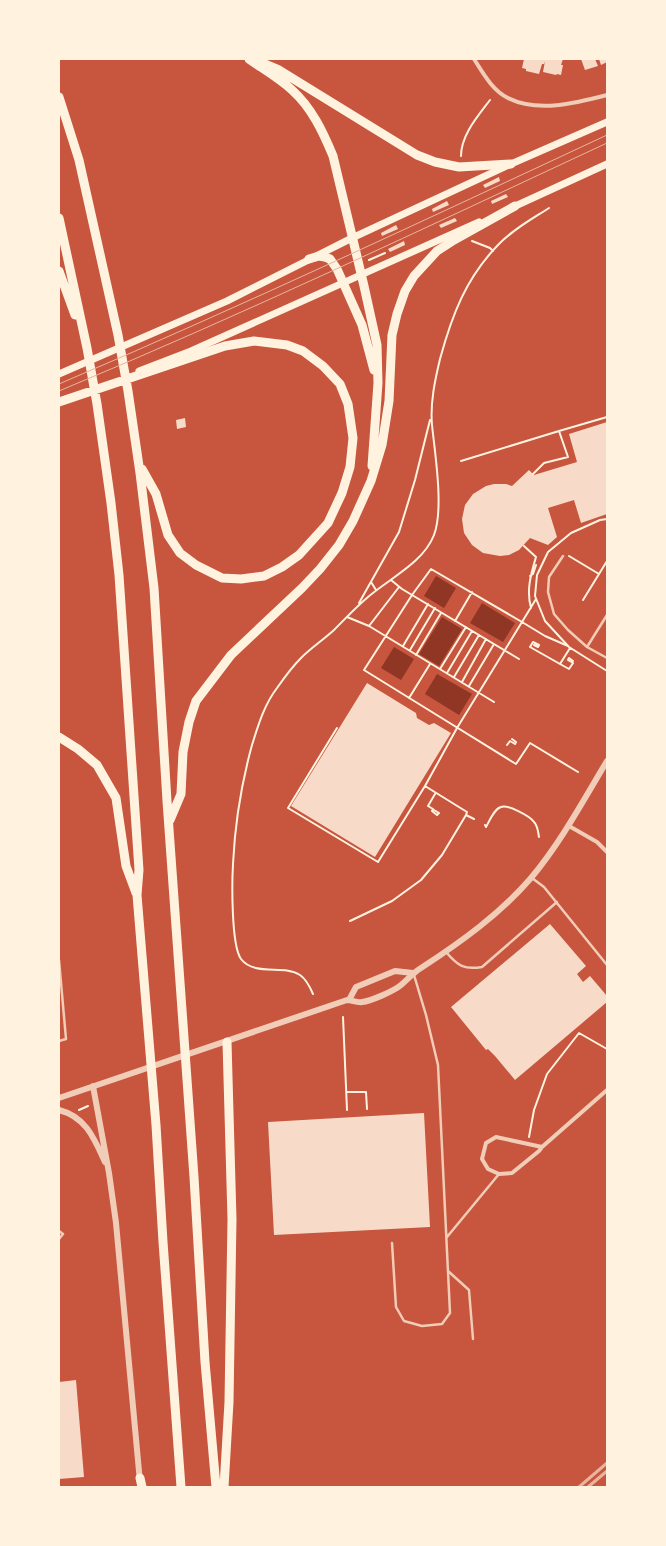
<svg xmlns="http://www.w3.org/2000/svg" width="666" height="1546" viewBox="0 0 666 1546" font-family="'Asap Condensed',sans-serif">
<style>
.water{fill:#8f3625}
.building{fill:#f7dbc8}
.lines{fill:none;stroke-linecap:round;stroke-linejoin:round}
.path{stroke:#fff3e0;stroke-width:2}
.service{stroke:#f1ccb7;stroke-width:2.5}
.minor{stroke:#f1ccb7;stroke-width:4}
.tertiary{stroke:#f1ccb7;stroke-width:6}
.primary{stroke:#fff3e0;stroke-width:7}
.motorway{stroke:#fff3e0;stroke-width:9}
.tram{stroke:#e9b49f;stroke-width:1}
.rail{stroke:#e9b49f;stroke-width:3}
</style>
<rect width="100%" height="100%" fill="#c8553d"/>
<!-- water -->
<path class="water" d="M 436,576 L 456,588 L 444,608 L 424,596 Z
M 482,603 L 515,623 L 503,642 L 470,623 Z
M 442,617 L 462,629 L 439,666 L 419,654 Z
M 394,647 L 414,659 L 401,680 L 381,668 Z
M 437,674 L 472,694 L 459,715 L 425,694 Z"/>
<!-- building -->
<path class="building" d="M 524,59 L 563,59 L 561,65 L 563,65 L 561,75 L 557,74 L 556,75 L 543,72 L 545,61 L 544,64 L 542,64 L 539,74 L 526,71 L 526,69 L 522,68 Z
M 581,59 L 595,59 L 598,66 L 585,70 Z
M 599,59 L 607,59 L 607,62 L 601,65 Z
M 499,177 L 500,181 L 485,188 L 483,185 Z
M 506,194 L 508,197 L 492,204 L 491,201 Z
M 447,201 L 449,205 L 433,212 L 432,209 Z
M 455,218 L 457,221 L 441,228 L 439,225 Z
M 396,225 L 398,229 L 382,236 L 381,233 Z
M 404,241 L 405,245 L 390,252 L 388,249 Z
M 185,418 L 186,427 L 177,429 L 176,420 Z
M 607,422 L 607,514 L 581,523 L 574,500 L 548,508 L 557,537 L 548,545 L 530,538 L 519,550 L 509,555 L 500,556 L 483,553 L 472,545 L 464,533 L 462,519 L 465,505 L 473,494 L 486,486 L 494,484 L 506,484 L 512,486 L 529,470 L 534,475 L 577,462 L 569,434 Z
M 367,683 L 416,713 L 417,718 L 429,725 L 434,723 L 451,733 L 375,857 L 291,806 Z
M 550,924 L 586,966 L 577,974 L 583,982 L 590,976 L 607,996 L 607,1002 L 515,1080 L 495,1056 L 488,1049 L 486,1050 L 451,1007 Z
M 424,1113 L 430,1227 L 274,1235 L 268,1122 Z
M 76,1380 L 84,1477 L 59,1479 L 59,1382 Z"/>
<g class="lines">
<!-- path -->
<path class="path" d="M 461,156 C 461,135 478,116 490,100
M 472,241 L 490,248 L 493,251
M 369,260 L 385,253
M 461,461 L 559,431
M 533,474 L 544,463 L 568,457 L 559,431 L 607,417
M 607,519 L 600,520 L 571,533 L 548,552 L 537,575 L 535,596 L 545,621 L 569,647 L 607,671
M 524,546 L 536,557 C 531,574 526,590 531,608
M 569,556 L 599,574
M 530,576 L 533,574 L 536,565
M 391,580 L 402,589 L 519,659
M 371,582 L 376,590
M 536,599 L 522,622 L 545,636 L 568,646
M 583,600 L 607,561
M 359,603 L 399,532 L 415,480 L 430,420
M 347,617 L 369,626 L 494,702
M 455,621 L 472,592
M 369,626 L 399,587
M 534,645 L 538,647 L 539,645 L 533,642 L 530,647 L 560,664 L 570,648
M 403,646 L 428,604
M 410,650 L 435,608
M 416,655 L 441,613
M 560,664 L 569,669 L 573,663 L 568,660 L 569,658 L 573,661
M 440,669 L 466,627
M 447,673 L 472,631
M 454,677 L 479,635
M 462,682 L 486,639
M 469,686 L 494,644
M 409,698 L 430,664
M 337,728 L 288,808 L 378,862 L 425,786
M 507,745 L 510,741 L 515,744 L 516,742 L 512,739
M 434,810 L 439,813 L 437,815 L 432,811 L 433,809 L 428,806 L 435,794
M 474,819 L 466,815 L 467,812 L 425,786 L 457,728 L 522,622 L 431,569 L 412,595 L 364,670 C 415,701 465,733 516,764 L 530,743 L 578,772
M 485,825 L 486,827 C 490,820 494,809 501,807 C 507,804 530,816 534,822 C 538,826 538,832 539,837
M 350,921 L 392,901 L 421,880 L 442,855 L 466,815
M 313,994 C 310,987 306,979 300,975 C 284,964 255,977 241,959 C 231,945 232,881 233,864 C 235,822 241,785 252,745 C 258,726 264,705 277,688 C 284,678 292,667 301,658 C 311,648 323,640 334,630 C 345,619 356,607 368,597 C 390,578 423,563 434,535 C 444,509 435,454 432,425 C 430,403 435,380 440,359 C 452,315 466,278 498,245 C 512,230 532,219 549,208
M 343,1017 L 347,1110
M 347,1092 L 366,1092 L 367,1109
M 79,1110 L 88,1106
M 529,1137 L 534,1110 L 547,1074 L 579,1033 L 607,1049"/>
<!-- service -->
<path class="service" d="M 563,556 L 549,577 L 548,592 L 554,614 L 568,630 L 587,647
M 607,615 L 587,647 L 607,658
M 532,878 L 544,887 L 607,965
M 446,952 C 458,966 464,970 482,967 L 557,902
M 59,960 L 66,1039 L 59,1041
M 59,1231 L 63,1234 L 59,1239
M 447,1237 L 499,1174
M 392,1243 L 396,1307 L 404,1321 L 422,1326 L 442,1324 L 450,1313 L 438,1065 L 426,1015 L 414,975
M 448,1271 L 469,1290 L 473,1339"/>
<!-- minor -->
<path class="minor" d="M 474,59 C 483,73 492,90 508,98 C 538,113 576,103 607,95
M 569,826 L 597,842 L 607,852
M 542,1147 L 496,1137 L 486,1143 L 482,1159 L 488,1169 L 499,1174 L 512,1173 L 539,1151 L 542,1147 L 607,1090"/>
<!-- tertiary -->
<path class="tertiary" d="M 349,1000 L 356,987 L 395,971 L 413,973
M 93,1086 L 109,1173 L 116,1223 L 140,1482
M 59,1098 L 347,1000 C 352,1000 357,1003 362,1002 C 371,1001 394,991 401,985 C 408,979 413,973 421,968 C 461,942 500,914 531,878 C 561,842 583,801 607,761
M 59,1110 C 86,1117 94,1138 105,1162"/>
<!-- primary -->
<path class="primary" d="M 511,208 L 607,164
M 139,371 L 191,351 L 479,222
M 59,374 L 227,301 L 352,238 L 511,164 L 607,122"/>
<!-- motorway -->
<path class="motorway" d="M 249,59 C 263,69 279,78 292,90 C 312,108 323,132 333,156 L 364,286 L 377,345 L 378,383 L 372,466
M 260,62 L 279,70 L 417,155 L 435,162 L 459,167 L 511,164
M 59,97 L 79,160 L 118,335 L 128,391 L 140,473 L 154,588 L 167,801 L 194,1177 L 205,1362 L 216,1487
M 59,218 L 87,348 L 97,404 L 111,503 L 119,575 L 139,870 L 137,895 L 156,1125 L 163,1242 L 181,1487
M 309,259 L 319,256 L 325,257 L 330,259 L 337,269 L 362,325 L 374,370
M 59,271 L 75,315
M 59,402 L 225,346 L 254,341 L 287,345 L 303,351 L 323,366 L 340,384 L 348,404 L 353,438 L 350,467 L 342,493 L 328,523 L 299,555 L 282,567 L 264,576 L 241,579 L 222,578 L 196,565 L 180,553 L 168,535 L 156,494 L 142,469
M 59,737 L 78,749 L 97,765 L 116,798 L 126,866 L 136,893
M 170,820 L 181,794 L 183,752 L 189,722 L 196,701 L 231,655 L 302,588 L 320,569 L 339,545 L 353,521 L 371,481 L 382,445 L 389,401 L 392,335 L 397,314 L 405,291 L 414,276 L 437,251 L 454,240 L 515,206
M 140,1478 L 142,1487
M 224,1487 L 229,1402 L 232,1219 L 227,1042"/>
<!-- tram -->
<path class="tram" d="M 59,384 C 244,305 425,220 607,135
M 59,391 C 244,314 425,228 607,143"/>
<!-- rail -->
<path class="rail" d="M 579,1487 L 607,1463
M 588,1487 L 607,1471"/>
</g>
<!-- border -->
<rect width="666" height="1546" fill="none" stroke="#fff3e0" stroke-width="120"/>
</svg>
